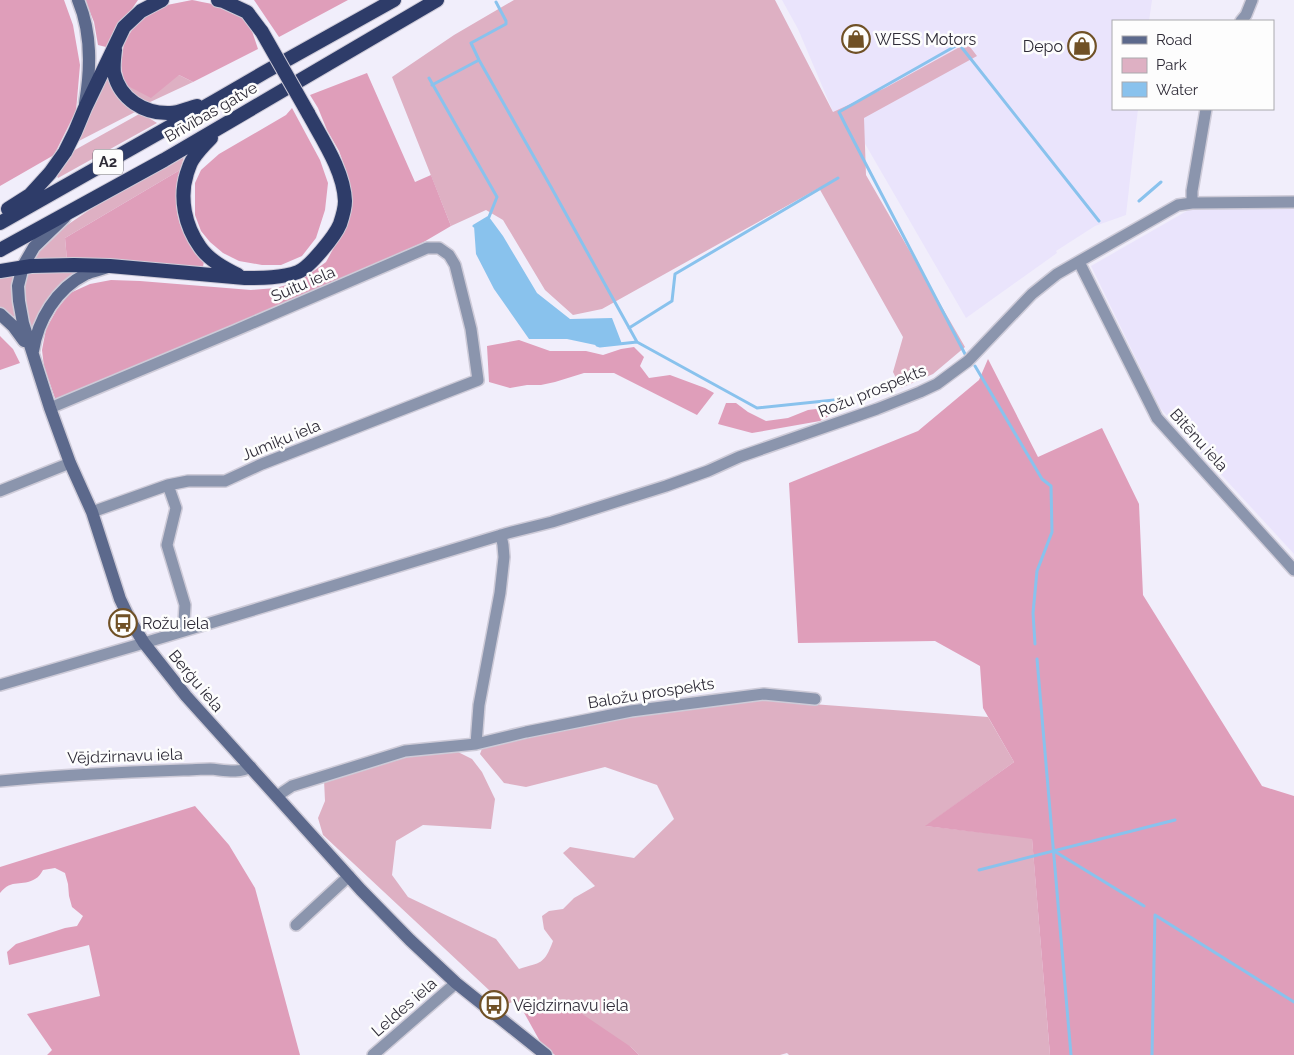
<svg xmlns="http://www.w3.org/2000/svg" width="1294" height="1055" viewBox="0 0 1294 1055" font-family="Raleway,sans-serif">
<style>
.built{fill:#eae4fc}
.green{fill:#deb0c3}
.forest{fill:#df9eba}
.water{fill:#89c2ed}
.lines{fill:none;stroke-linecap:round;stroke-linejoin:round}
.stream{stroke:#89c2ed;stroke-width:3}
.minor-casing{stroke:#cecbd8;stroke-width:14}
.secondary-casing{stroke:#cecbd8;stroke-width:15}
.trunk-casing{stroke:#cecbd8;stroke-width:16}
.minor{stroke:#8b95ad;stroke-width:11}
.secondary{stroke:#5c698c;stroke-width:12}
.trunk{stroke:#2e3c69;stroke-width:14}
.trunk-bridge-casing{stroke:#cecbd8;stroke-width:16;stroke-linecap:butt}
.trunk-bridge{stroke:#2e3c69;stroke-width:14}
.labels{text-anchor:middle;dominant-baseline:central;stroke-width:5;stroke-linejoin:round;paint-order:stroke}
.shield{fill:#fdfdfd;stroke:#6c6a72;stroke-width:1}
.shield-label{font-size:15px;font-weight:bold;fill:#2e2b37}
.poi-label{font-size:16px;fill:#2e2b37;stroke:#fdfdfd;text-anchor:start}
.street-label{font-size:16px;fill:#2e2b37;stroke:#fdfdfd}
</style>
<rect width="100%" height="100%" fill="#f1eefb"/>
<!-- built -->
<path class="built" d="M 782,0 L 1152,0 L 1149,21 L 1113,21 L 1113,109 L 1138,109 L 1126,215 L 1095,226 L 1056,251 L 1057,253 L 966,318 L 864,142 L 834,114 L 798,29 Z
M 1294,207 L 1294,554 L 1160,408 L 1091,266 L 1192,208 Z"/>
<!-- green -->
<path class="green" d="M 514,0 L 775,0 L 833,112 L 885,88 L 967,43 L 977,56 L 864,118 L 866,175 L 965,347 L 933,374 L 901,388 L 893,372 L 903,337 L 819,188 L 602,309 L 573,315 L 545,290 L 503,220 L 486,210 L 451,226 L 392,77 L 454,35 Z
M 109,68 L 137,111 L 75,143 Z
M 179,75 L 193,82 L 148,103 L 132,94 L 124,84 Z
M 141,113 L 157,123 L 58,178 L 55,172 L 73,151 Z
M 184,157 L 180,170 L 65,238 L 67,260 L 32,260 L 37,250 L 57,232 L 98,204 Z
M 26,270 L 82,270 C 56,284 45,299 34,327 L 28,325 L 23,291 Z
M 16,271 L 16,315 L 11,318 L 0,309 L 0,274 Z
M 760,697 L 812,704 L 988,717 L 1014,762 L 926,826 L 1032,838 L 1050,1055 L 789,1055 L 787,1053 L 780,1055 L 639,1055 L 631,1047 L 517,1000 L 505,1005 L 323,835 L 318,818 L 325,801 L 324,780 L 422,752 L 454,750 L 472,759 L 482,772 L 495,799 L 491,829 L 423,825 L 396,841 L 392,875 L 408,897 L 496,939 L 519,969 C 541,962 544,965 553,941 L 544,929 L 542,916 L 549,911 L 563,909 L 574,898 L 595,886 L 563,853 L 570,847 L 634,858 L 674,819 L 657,785 L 605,767 L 526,787 L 504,783 L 480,754 L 483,746 L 567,726 Z"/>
<!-- forest -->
<path class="forest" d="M 0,0 L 64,0 L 73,25 L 80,65 L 76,111 L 54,155 L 0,186 Z
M 85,0 L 138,0 L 106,47 L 98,45 L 94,22 Z
M 192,0 C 207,3 239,8 248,22 C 252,30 255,40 258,49 L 193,82 L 179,75 L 151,98 L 124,84 L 121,65 L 124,42 L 138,21 L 167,5 Z
M 254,0 L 348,0 L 279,37 Z
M 367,73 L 415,182 L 431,175 L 451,226 L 422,243 L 57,404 L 44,367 L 42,350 L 46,329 L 57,309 L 70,293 L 90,284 L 111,280 L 140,281 L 251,290 L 276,288 L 297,282 L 311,273 L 326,262 L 345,227 L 351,212 L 350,194 L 347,173 L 339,151 L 327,130 L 318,108 L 310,95 Z
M 292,108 L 320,160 L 328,183 L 325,210 L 316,238 L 302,256 L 281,265 L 262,265 L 239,261 L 223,253 L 210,242 L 201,231 L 195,215 L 195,183 L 201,170 L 219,154 L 286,115 Z
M 180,170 C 171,208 177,233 204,261 L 203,267 L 149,263 L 67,260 L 65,238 Z
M 0,336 L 13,349 L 20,363 L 0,370 Z
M 519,340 L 550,351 L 586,351 L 603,355 L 621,349 L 634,347 L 644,357 L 640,366 L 649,378 L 670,375 L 705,388 L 714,393 L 697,415 L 614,373 L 584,373 L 555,382 L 541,385 L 527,385 L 510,388 L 489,382 L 487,346 Z
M 988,359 L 1038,457 L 1102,428 L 1139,504 L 1143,595 L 1262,786 L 1294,796 L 1294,1055 L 1050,1055 L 1032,839 L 925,826 L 1014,762 L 983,708 L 980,666 L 935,641 L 798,643 L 789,483 L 918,431 L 979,380 Z
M 726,403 L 736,403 L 748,412 L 766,421 L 788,418 L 808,410 L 824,408 L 836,412 L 820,421 L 752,433 L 718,424 Z
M 195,806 L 229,845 L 255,888 L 300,1055 L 47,1055 L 52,1050 L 27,1014 L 100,996 L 89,945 L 9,965 L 7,952 L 16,944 L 65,928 L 77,926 L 83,916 L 72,907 L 69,896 L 68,884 L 65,873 L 55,868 L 43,870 C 41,873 39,877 35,879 C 22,887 12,878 0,893 L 0,867 Z
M 517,1000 L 569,1005 L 631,1047 L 639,1055 L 555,1055 L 542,1045 Z"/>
<!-- water -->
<path class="water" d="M 489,217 L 503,236 L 537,293 L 570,319 L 612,318 L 622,344 L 600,346 L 567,339 L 529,339 L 494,289 L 476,254 L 474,226 Z"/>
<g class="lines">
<!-- stream -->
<path class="stream" d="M 496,2 L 506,21 L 506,24 L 471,43 L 479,60 L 551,187 L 637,342
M 429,78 L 497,197 L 489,217 L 474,226
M 432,85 L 479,60
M 1139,201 L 1161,182
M 629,328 L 672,301 L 675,274 L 838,178
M 597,345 L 600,346 L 637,342 L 757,408 L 834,400
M 965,354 L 846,126 L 839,112 L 959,44 L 1099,221
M 975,366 L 1042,479 L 1051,486 L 1052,532 L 1037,571 L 1033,613 L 1035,644
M 1037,659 L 1071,1055
M 1054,851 L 1144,906
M 979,870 L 1175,820
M 1152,1055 L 1155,915 L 1294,1002"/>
<defs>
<path id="minor" d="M 1241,21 L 1246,15 L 1252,0
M 1192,203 L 1192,191 L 1206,109
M 1079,262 L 1157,418 L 1294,570
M 50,408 L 234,331 L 427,248 L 439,248 L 449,255 L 455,265 L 471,329 L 478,380 L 262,464 L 225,481 L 188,481 L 168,485 L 92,512
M 168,485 L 176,508 L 167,545 L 185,605 L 184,622 L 186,630
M 0,491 L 70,463
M 0,685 L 144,643 L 508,533 L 552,522 L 666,486 L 708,471 L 739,457 L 877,409 L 920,392 L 937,384 L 968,361 L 1032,294 L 1057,274 L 1178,205 L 1192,203 L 1294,202
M 476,744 L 479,705 L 500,593 L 504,557 L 503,545 L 501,535
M 0,781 C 61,775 122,772 183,770 C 192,770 201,769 210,769 C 224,770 238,774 251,767
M 277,796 L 292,786 L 405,751 L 476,744 L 526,732 L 631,711 L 764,694 L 815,699
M 296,925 L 349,876
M 373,1055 L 456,983"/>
<path id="secondary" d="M 78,0 C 92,33 91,68 85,103
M 65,217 L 34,247 L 23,266 L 18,286 L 19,301 L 23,323 L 50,408 L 70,463 L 92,512 L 120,599 L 131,622 L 144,643 L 186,696 L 361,890 L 410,940 L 456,983 L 546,1055
M 0,314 L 13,326 L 24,341
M 33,351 C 38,320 56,289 86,274 C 92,271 100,270 108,267"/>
<path id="trunk" d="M 218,0 L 223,1 L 247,12 L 262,32
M 115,50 C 114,58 113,66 114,73 C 120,99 144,114 170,113 C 179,113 188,108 197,106
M 211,138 C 204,145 198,151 193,159 C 190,163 189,168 187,173 C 179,198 185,226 200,247 C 209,260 224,268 238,275
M 8,209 L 30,195 L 50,173 L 65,152 L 75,132 L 85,108 L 124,27 L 141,11 L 162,0
M 0,223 L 215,101 L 265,72 L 394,0
M 0,250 L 164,160 L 437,0
M 0,271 L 31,266 L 74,265 L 110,266 L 245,278 C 262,278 282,278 298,272 C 310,267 335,236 340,224 C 342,218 345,207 345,201 C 344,171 322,139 308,113"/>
</defs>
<!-- minor casing -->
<use href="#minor" class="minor-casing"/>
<!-- secondary casing -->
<use href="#secondary" class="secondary-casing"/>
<!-- trunk casing -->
<use href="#trunk" class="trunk-casing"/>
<!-- minor -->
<use href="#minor" class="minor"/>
<!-- secondary -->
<use href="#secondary" class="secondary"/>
<!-- trunk -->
<use href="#trunk" class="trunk"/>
<defs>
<path id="trunk-bridge" d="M 262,32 L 308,113"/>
</defs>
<!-- trunk-bridge casing -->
<use href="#trunk-bridge" class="trunk-bridge-casing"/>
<!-- trunk-bridge -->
<use href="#trunk-bridge" class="trunk-bridge"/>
</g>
<!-- icons -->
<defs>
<symbol id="shop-ring" viewBox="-11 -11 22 22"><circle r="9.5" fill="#fdfdfd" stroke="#705126" stroke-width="1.5"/><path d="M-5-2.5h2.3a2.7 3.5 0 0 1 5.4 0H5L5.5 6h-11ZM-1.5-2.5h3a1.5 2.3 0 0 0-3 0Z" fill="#705126"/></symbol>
<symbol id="bus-ring" viewBox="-11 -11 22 22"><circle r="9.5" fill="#fdfdfd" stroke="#705126" stroke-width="1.5"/><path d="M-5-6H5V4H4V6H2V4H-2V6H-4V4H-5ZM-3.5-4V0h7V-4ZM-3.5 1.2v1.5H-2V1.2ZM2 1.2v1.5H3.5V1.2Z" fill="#705126"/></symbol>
</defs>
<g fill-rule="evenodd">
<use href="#shop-ring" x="840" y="23" width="32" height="32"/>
<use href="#shop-ring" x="1066" y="30" width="32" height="32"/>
<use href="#bus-ring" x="107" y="607" width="32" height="32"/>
<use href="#bus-ring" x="478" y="989" width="32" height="32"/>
</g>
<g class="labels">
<!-- shield labels -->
<rect class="shield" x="93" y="149.5" width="30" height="25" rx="4"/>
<g class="shield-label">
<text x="108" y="162">A2</text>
</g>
<!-- poi labels -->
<g class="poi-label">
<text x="875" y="39">WESS Motors</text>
<text x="1063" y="46" text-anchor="end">Depo</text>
<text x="142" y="623">Rožu iela</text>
<text x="513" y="1005">Vējdzirnavu iela</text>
</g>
<!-- street labels -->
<g class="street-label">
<text transform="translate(211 112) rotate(-30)">Brīvības gatve</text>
<text transform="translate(303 284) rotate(-23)">Suitu iela</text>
<text transform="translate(872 391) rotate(-22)">Rožu prospekts</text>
<text transform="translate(281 440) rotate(-22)">Jumiķu iela</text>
<text transform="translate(1199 440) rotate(48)">Bitēnu iela</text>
<text transform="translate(196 681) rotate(50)">Berģu iela</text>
<text transform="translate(651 693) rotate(-9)">Baložu prospekts</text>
<text transform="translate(125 756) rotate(-2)">Vējdzirnavu iela</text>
<text transform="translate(404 1007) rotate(-41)">Leldes iela</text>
</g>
</g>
<!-- legend -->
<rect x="1112" y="20" width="162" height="90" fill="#fdfdfd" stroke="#aaa9ae"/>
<rect x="1122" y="36" width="25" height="8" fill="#5c698c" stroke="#aaa9ae"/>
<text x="1156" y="45" font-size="15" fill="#2e2b37">Road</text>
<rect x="1122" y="58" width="25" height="15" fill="#deb0c3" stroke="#aaa9ae"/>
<text x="1156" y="70" font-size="15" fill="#2e2b37">Park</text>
<rect x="1122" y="82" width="25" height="15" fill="#89c2ed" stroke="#aaa9ae"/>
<text x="1156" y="95" font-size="15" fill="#2e2b37">Water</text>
</svg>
